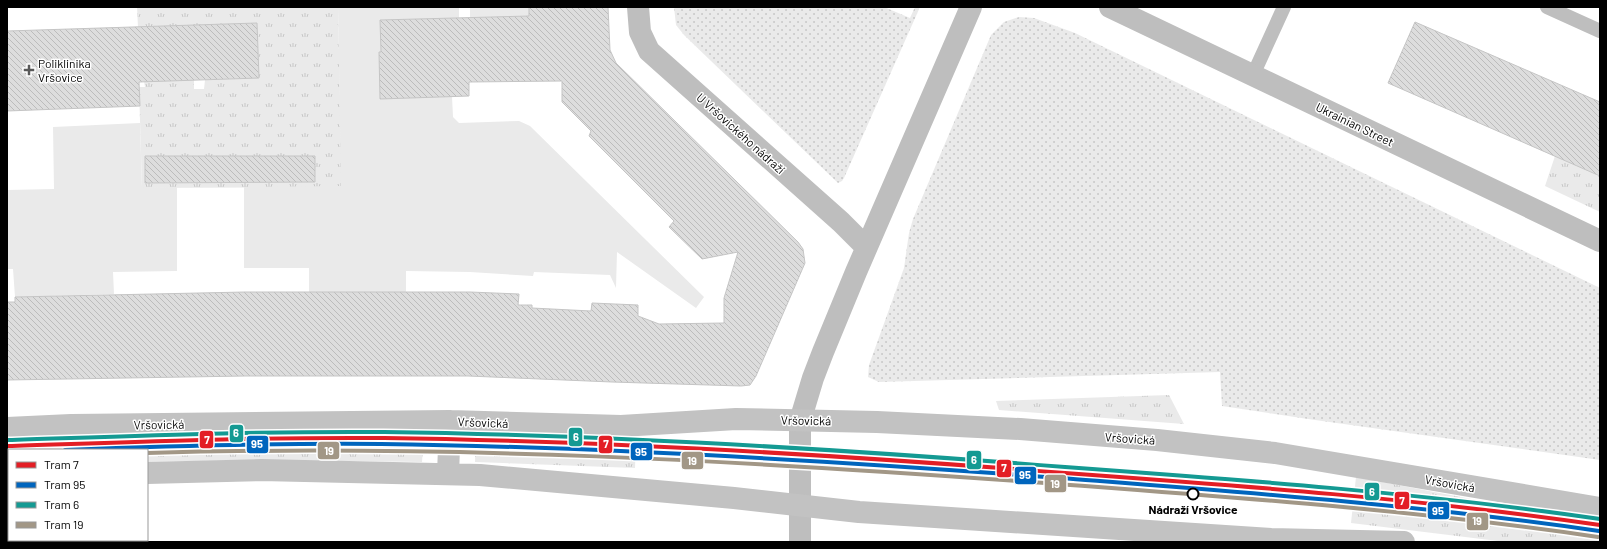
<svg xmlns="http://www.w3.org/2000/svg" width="1607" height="549" viewBox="0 0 1607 549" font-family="Barlow,sans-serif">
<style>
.grass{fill:url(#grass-tufts);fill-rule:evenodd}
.park{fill:url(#park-dots)}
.garden{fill:#eaeaea}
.building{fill:url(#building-back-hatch);stroke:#c5c5c5}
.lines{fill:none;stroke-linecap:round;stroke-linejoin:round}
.lane{stroke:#bebebe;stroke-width:14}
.street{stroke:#bebebe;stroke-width:22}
.secondary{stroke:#c2c2c2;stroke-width:22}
.tram-1-casing{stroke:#fff;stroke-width:7}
.tram-2-casing{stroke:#fff;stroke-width:7}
.tram-3-casing{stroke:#fff;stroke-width:7}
.tram-4-casing{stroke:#fff;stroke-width:7}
.tram-1{stroke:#e31e25;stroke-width:4}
.tram-2{stroke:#0065bd;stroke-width:4}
.tram-3{stroke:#149a93;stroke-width:4}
.tram-4{stroke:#a29786;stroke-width:4}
.poi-dot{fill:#595959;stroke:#fff;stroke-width:1.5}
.stop-dot{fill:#fff;stroke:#000;stroke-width:2}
.labels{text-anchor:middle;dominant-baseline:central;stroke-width:3;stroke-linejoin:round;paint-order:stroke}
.poi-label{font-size:12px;fill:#000;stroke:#fff;text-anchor:start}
.street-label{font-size:12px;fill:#000;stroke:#fff}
.stop-label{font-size:12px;font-weight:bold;fill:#000;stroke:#fff}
.line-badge{stroke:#fff;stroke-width:1.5}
.badge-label{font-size:11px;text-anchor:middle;font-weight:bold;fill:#fff}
</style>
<defs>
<pattern id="grass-tufts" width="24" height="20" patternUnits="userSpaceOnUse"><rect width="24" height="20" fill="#eaeaea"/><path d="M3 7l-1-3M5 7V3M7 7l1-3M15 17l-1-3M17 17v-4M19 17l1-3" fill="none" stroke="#c7c7c7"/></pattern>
<pattern id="park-dots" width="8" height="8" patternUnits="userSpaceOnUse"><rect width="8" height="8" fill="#eaeaea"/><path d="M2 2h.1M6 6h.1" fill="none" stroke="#c7c7c7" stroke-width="1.8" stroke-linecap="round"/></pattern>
<pattern id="building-back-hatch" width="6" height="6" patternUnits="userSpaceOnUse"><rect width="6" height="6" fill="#ddd"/><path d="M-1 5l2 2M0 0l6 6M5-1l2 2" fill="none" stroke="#bcbcbc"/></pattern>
</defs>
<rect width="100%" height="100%" fill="#fff"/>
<!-- grass -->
<path class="grass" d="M 137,7 L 338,7 L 342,187 L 142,188 L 139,87 L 145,87 L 144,81 L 194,80 L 194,89 L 204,89 L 205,80 L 259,77 L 257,23 L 138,27 ZM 145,156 L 315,156 L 315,182 L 145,183 Z
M 1555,156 L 1600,176 L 1600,212 L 1545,186 Z
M 1169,395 L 1184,424 L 999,410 L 996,401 Z
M 263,432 L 424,433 L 422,462 L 263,460 L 147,462 L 147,450 L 9,450 L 9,466 L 7,466 L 7,438 L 151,433 Z
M 476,433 L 636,439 L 635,468 L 475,462 Z
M 1356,477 L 1487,502 L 1600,517 L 1600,542 L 1506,542 L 1351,523 Z"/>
<!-- park -->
<path class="park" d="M 674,7 L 884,7 L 910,18 L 915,7 L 920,7 L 844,178 L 842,181 L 838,183 L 684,35 L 676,25 Z
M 1019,17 L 1034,18 L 1075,33 L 1600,288 L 1600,460 L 1308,419 L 1222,406 L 1220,372 L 879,382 L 868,377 L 869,365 L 904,268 L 909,233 L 913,219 L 991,35 L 1004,22 Z"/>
<!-- garden -->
<path class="garden" d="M 338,7 L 459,7 L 459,18 L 380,20 L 381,52 L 379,53 L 380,98 L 452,96 L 453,117 L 459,123 L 519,121 L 530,126 L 704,297 L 696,308 L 617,252 L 616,288 L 610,275 L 534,272 L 533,276 L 470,272 L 406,271 L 406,292 L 309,292 L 309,268 L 244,268 L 244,187 L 341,186 Z
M 470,7 L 529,7 L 529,16 L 470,18 Z
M 140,123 L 142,188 L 177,187 L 177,271 L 113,272 L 114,294 L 15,297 L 13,269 L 7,269 L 7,190 L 54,189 L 53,127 Z"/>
<!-- building -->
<path class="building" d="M 529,7 L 608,7 L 610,50 L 616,63 L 798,242 L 803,249 L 805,263 L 756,376 L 750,385 L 741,386 L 612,382 L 468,376 L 245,376 L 7,380 L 7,302 L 15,302 L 15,297 L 245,292 L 470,292 L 519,294 L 518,305 L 532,305 L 532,308 L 591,311 L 592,303 L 638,305 L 638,316 L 659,324 L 724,323 L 724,298 L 738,252 L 702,259 L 669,227 L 674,221 L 589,136 L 591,131 L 562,102 L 562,81 L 469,82 L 469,96 L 380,99 L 379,52 L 381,52 L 380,20 L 529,16 Z
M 1415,22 L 1600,102 L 1600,176 L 1388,83 Z
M 257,23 L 259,78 L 139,82 L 140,106 L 7,111 L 7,31 Z
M 145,156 L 315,156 L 315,182 L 145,183 Z"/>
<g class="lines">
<!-- lane -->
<path class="lane" d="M 1547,7 L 1600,31
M 1253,75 L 1284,7"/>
<!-- street -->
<path class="street" d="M 638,7 L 640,32 L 649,51 L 841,222 L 866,247
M 1110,7 L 1600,241
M 800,542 L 800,421 L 813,378 L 823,352 L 856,272 L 971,7"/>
<!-- secondary -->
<path class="secondary" d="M 7,428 L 71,425 L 450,421 L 621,426 L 736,419 L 877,422 L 1020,429 L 1157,440 L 1275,453 L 1600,508
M 147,473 L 261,470 L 480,475 L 734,498 L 859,512 L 1271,539 L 1404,542
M 448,474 L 450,421
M 7,479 L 9,479"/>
<defs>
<path id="tram-1" d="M 7,446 C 133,442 258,437 384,438 C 611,441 838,455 1065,473 C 1244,486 1422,499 1600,525"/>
<path id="tram-2" d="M 65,450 C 170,446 276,443 381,444 C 608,447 835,461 1061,478 C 1241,492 1420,505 1599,531"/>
<path id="tram-3" d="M 7,440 C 133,436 258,431 384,432 C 611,435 838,449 1065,467 C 1244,480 1422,493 1600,519"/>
<path id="tram-4" d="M 147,453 C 447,444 746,461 1045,483 C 1230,497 1415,510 1598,537"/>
</defs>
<!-- tram-1 casing -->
<use href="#tram-1" class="tram-1-casing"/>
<!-- tram-2 casing -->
<use href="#tram-2" class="tram-2-casing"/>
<!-- tram-3 casing -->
<use href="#tram-3" class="tram-3-casing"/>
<!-- tram-4 casing -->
<use href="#tram-4" class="tram-4-casing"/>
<!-- tram-1 -->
<use href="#tram-1" class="tram-1"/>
<!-- tram-2 -->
<use href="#tram-2" class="tram-2"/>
<!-- tram-3 -->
<use href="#tram-3" class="tram-3"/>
<!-- tram-4 -->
<use href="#tram-4" class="tram-4"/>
</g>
<!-- markers -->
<path class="poi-dot" d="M27 64h4v4h4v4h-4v4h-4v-4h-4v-4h4z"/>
<circle class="stop-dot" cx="1193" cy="494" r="5.5"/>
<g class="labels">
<!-- poi labels -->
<g class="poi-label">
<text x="38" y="63">Poliklinika<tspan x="38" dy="14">Vršovice</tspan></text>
</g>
<!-- street labels -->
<g class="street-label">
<text transform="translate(1355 124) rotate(26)">Ukrainian Street</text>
<text transform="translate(741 133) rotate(42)">U Vršovického nádraží</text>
<text transform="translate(806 420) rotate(1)">Vršovická</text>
<text transform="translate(483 422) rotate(2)">Vršovická</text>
<text transform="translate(159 424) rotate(-1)">Vršovická</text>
<text transform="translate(1130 438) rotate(4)">Vršovická</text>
<text transform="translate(1450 483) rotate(10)">Vršovická</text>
</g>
<!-- stop labels -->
<g class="stop-label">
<text x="1193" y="509">Nádraží Vršovice</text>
</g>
</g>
<g class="line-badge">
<rect x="229" y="424" width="15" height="19" rx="4" fill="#149a93"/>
<rect x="568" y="427" width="15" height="20" rx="4" fill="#149a93"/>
<rect x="199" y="430" width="15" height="19" rx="4" fill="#e31e25"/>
<rect x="598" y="435" width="15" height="19" rx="4" fill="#e31e25"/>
<rect x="246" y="435" width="23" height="19" rx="4" fill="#0065bd"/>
<rect x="317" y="441" width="23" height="19" rx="4" fill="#a29786"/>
<rect x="630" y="442" width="23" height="19" rx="4" fill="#0065bd"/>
<rect x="966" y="450" width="16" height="20" rx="4" fill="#149a93"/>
<rect x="681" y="451" width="23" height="19" rx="4" fill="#a29786"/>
<rect x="996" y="459" width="16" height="19" rx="4" fill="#e31e25"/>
<rect x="1014" y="466" width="23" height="19" rx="4" fill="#0065bd"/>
<rect x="1044" y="474" width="23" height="19" rx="4" fill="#a29786"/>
<rect x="1364" y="482" width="16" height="19" rx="4" fill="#149a93"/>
<rect x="1394" y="491" width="16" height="19" rx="4" fill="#e31e25"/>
<rect x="1427" y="501" width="23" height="19" rx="4" fill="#0065bd"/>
<rect x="1466" y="512" width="23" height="19" rx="4" fill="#a29786"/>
</g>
<g class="badge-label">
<text x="236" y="437">6</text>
<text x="576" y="441">6</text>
<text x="207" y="444">7</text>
<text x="606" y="448">7</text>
<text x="257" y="448">95</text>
<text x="329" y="455">19</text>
<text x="641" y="456">95</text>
<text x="974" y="464">6</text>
<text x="692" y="465">19</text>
<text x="1004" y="472">7</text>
<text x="1025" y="479">95</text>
<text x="1055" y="488">19</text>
<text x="1372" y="496">6</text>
<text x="1402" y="505">7</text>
<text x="1438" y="515">95</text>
<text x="1477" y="525">19</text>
</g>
<!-- border -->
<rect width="1607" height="549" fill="none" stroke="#000000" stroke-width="16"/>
<!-- legend -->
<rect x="8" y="449" width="140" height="92" fill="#ffffff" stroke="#999999"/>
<rect x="16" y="462" width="20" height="6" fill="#e31e25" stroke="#999999"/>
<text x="44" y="469" font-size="12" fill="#000000">Tram 7</text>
<rect x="16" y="482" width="20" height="6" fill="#0065bd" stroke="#999999"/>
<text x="44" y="489" font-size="12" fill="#000000">Tram 95</text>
<rect x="16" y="502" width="20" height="6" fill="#149a93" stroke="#999999"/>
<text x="44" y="509" font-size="12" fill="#000000">Tram 6</text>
<rect x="16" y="522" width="20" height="6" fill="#a29786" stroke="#999999"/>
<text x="44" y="529" font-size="12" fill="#000000">Tram 19</text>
</svg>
